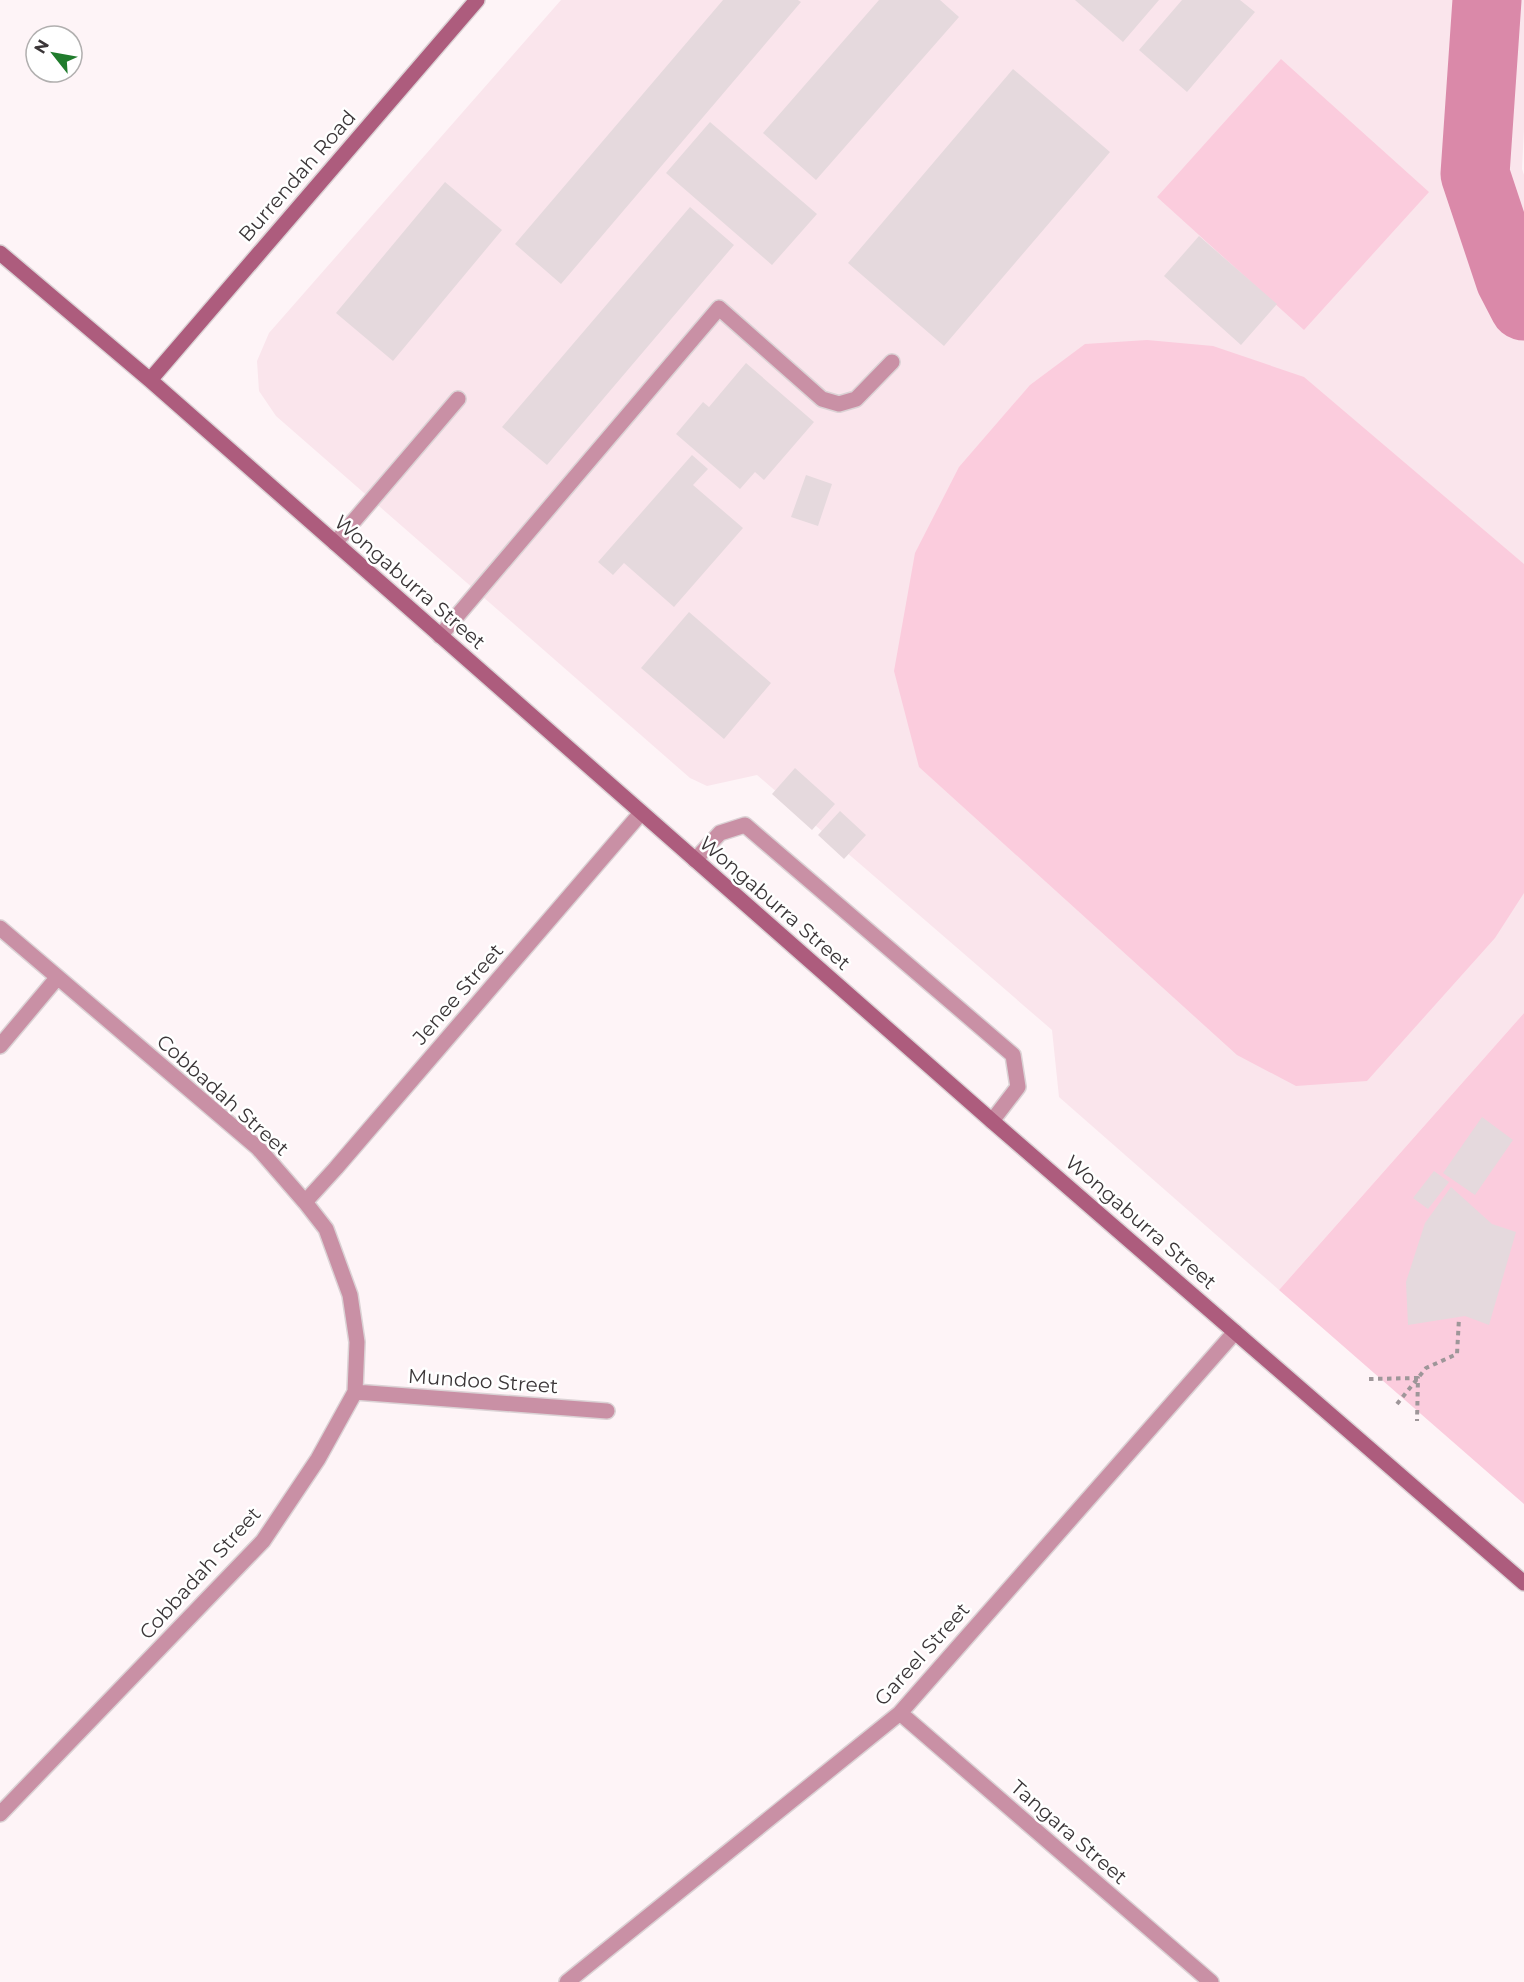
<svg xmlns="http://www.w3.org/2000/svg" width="1524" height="1982" viewBox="0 0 1524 1982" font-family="Montserrat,sans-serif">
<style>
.built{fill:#fae5ec}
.green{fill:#fbccdd}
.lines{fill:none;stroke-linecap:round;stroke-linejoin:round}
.river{stroke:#da89a9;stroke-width:69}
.building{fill:#e5d9dd}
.lane-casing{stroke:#dbd2d5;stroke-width:18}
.street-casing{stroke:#dbd2d5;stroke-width:18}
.secondary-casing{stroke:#dbd2d5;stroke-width:18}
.path{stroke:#9e9699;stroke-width:4;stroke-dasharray:4.5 4.5;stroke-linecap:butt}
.lane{stroke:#c990a5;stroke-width:15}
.street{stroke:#c990a5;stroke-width:15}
.secondary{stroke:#ad5c7d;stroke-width:15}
.labels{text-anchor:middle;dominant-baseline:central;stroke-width:5;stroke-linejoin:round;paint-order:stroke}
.street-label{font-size:20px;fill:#3b3638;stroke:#fff}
</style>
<rect width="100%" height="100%" fill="#fef4f7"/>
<!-- built -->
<path class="built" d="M 561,0 L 1524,0 L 1524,129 L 1522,169 L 1524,175 L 1524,1013 L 1279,1290 L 1059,1097 L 1052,1030 L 757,775 L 707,786 L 690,778 L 276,416 L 259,391 L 257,361 L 269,333 Z"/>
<!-- green -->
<path class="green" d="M 1281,59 L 1429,192 L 1304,330 L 1157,197 Z
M 1147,340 L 1213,346 L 1304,377 L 1524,564 L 1524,893 L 1495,938 L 1367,1081 L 1296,1086 L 1237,1055 L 919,767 L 894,671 L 915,553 L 959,467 L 1030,385 L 1085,344 Z
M 1524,1013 L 1524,1504 L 1279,1290 Z"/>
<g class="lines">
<!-- river -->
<path class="river" d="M 1487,0 L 1475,174 L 1510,279 L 1524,306"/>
</g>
<!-- building -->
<path class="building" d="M 723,0 L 798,0 L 801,2 L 561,284 L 515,244 Z
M 879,0 L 940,0 L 959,17 L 816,180 L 763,133 Z
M 1075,0 L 1159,0 L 1123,42 Z
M 1182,0 L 1240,0 L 1255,12 L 1187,92 L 1139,50 Z
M 1013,69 L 1110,152 L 944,346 L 848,263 Z
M 710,122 L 817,214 L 772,265 L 666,173 Z
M 445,182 L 502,230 L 393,361 L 336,313 Z
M 690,207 L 734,245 L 547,465 L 502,427 Z
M 1199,236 L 1277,304 L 1241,345 L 1164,276 Z
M 746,363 L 814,422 L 764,480 L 755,472 L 740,489 L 676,434 L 703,402 L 709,407 Z
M 692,455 L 708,469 L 693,485 L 743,528 L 674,607 L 624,563 L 613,575 L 598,562 Z
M 806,475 L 832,484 L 818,526 L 791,517 Z
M 689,612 L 771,683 L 724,739 L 641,668 Z
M 795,768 L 835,804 L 812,830 L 772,794 Z
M 840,811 L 866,835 L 844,859 L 818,835 Z
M 1482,1117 L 1513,1140 L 1475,1195 L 1443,1173 Z
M 1434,1171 L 1449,1182 L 1428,1209 L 1413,1198 Z
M 1451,1187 L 1492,1224 L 1516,1232 L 1489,1325 L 1465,1316 L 1408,1325 L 1406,1282 L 1425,1223 Z"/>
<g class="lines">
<defs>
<path id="lane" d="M 335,543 L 458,399
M 440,636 L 719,308 L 822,399 L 839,404 L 856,399 L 892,362
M 695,860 L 720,833 L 745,825 L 1013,1055 L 1018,1087 L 992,1121"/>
<path id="street" d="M 0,928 L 258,1148 L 305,1202 L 326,1229 L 350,1295 L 357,1342 L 355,1392 L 318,1459 L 263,1541 L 0,1814
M 0,1046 L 57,978
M 305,1202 L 336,1168 L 641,813
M 355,1392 L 607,1411
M 900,1713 L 1211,1982
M 567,1982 L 900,1713 L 1235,1332"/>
<path id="secondary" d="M 0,253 L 150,380 L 992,1121 L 1524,1583
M 150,380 L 477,0"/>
</defs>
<!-- lane casing -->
<use href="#lane" class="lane-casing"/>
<!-- street casing -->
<use href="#street" class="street-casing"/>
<!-- secondary casing -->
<use href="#secondary" class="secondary-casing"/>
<!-- path -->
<path class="path" d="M 1369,1379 L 1418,1378 L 1417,1421
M 1397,1404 L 1426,1368 L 1457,1354 L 1459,1318"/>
<!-- lane -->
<use href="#lane" class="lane"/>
<!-- street -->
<use href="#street" class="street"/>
<!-- secondary -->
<use href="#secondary" class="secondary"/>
</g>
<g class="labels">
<!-- street labels -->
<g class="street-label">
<text transform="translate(297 176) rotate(-49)">Burrendah Road</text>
<text transform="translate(410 582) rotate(41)">Wongaburra Street</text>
<text transform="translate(775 903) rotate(41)">Wongaburra Street</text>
<text transform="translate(458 994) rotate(-49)">Jenee Street</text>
<text transform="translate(223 1095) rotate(42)">Cobbadah Street</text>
<text transform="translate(1141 1222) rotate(41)">Wongaburra Street</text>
<text transform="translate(483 1381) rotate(4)">Mundoo Street</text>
<text transform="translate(200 1573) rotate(-48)">Cobbadah Street</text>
<text transform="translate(922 1654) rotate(-48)">Gareel Street</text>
<text transform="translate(1069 1832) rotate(41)">Tangara Street</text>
</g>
</g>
<!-- north arrow -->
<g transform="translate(54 54) rotate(301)"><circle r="28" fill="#ffffff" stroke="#b1afaf" stroke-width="1.5"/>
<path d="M0-4.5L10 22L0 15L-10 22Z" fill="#207c2d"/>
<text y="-9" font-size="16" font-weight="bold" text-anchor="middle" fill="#3b3638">N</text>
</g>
</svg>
